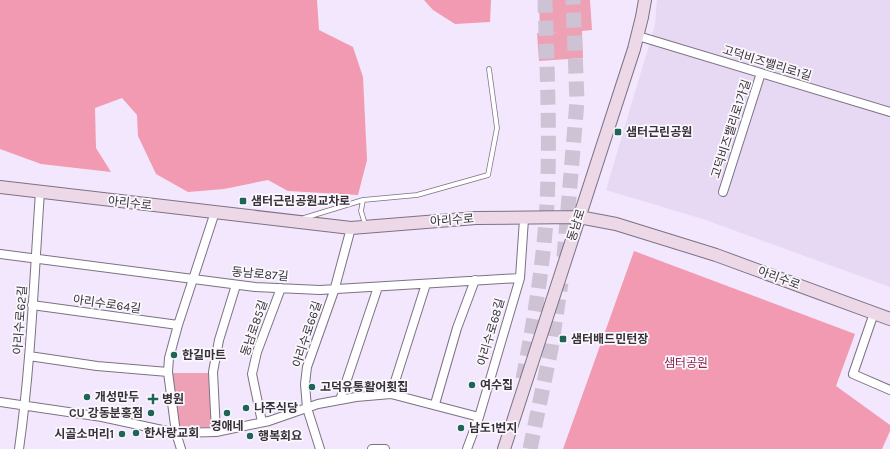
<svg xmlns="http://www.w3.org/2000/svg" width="890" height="449" viewBox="0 0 890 449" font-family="Karla,'Noto Sans KR',sans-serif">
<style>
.built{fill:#e7d8f4}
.green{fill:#eea1b5}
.forest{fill:#f19ab1}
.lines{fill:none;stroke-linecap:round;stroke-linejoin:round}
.highway-tunnel{stroke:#cdc3d5;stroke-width:15;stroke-dasharray:15 8;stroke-linecap:butt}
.lane-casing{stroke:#7c7284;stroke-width:5.5}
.street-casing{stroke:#7c7284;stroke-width:10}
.secondary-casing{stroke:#7c7284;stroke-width:14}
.lane{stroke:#fff;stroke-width:4}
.street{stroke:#fff;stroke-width:8}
.secondary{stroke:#edd8e8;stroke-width:12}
.poi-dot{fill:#1f6457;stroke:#fbf8fd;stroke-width:1.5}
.labels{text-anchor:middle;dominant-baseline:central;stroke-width:3.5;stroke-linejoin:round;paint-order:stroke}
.street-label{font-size:12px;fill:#37323a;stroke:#fbf8fd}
.poi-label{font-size:12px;font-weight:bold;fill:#37323a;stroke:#fbf8fd;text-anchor:start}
.park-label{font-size:12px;fill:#8b274b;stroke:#fbf8fd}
</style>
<rect width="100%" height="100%" fill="#f2e7fc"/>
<!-- built -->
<path class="built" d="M 657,0 L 890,0 L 890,287 L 703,219 L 606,190 L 655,25 Z"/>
<!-- green -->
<path class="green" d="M 539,0 L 590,0 L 592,30 L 582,31 L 583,58 L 539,61 L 537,33 L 559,32 L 540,32 Z
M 169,373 L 212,373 L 214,427 L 174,428 Z"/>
<!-- forest -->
<path class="forest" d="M 0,0 L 317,0 L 319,30 L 353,47 L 363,77 L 367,160 L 358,195 L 288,191 L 268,180 L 224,189 L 188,192 L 156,174 L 138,136 L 137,115 L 122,98 L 95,108 L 96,148 L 111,172 L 41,164 L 0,149 Z
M 424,0 L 491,0 L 490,22 L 455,24 L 433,10 Z
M 634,251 L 855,334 L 836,386 L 890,425 L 890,431 L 882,449 L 563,449 Z"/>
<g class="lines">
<!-- highway-tunnel -->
<path class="highway-tunnel" d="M 564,257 L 577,101 L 573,0
M 523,379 C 533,327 542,273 546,221 C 551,147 547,73 545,0
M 530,449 L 551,349 L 561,283"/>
<defs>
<path id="lane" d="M 363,200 L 361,211 L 365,224
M 304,218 L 363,200 L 417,195 L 488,175 L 497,128 L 489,69"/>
<path id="street" d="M 638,36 L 890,112
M 723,192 L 761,73
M 0,254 L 255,287 L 320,290 L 520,278
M 32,305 L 178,325
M 874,313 L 853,374 L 890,390
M 29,356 L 97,366 L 168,372
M 391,394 L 426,284
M 340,400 L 378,287
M 0,402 L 102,417 L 176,433 L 216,432 L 269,421 L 318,404 L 356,397 L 391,394 L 479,417
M 435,404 L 457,328 L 475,280
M 262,422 L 252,374 L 257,352 L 281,288
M 216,432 L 213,372 L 219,340 L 236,285
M 19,449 C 31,364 34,278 40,192
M 181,449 L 176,433 L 168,372 L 169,358 L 178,325 L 215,212
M 320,449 L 307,408 L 305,384 L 307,367 L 334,291 L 351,228
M 372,449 L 385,449
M 467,449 L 479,417 L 520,278 L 524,219"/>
<path id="secondary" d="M 0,187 L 351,228 L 476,218 L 579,217 L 616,224 L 716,255 L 890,319
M 504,449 L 634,49 L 642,17 L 645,0"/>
</defs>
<!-- lane casing -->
<use href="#lane" class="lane-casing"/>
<!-- street casing -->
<use href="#street" class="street-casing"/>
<!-- secondary casing -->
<use href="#secondary" class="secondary-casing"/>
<!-- lane -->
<use href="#lane" class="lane"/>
<!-- street -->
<use href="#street" class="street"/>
<!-- secondary -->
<use href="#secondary" class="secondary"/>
</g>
<!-- markers -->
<g class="poi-dot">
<rect x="614" y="128" width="8" height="8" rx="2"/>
<rect x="239" y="197" width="8" height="8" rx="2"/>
<rect x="559" y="335" width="8" height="8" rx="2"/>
<circle cx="174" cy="355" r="4"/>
<circle cx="472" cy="385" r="4"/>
<circle cx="312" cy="387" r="4"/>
<circle cx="87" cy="397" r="4"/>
<path d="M151 393h4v4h4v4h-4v4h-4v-4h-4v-4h4z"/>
<circle cx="246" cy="408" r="4"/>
<circle cx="151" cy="413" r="4"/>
<circle cx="227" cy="413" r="4"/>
<circle cx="461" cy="428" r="4"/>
<circle cx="136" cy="433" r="4"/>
<circle cx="122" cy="434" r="4"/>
<circle cx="250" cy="436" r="4"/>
</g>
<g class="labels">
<!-- street labels -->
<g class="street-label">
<text transform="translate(767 63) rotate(17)">고덕비즈밸리로1길</text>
<text transform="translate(731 129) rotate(-72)">고덕비즈밸리로1가길</text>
<text transform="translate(130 203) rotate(6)">아리수로</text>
<text transform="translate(452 220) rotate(-4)">아리수로</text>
<text transform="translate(576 225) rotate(-72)">동남로</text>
<text transform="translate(260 274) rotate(5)">동남로87길</text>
<text transform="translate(779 278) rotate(20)">아리수로</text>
<text transform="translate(107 304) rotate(8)">아리수로64길</text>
<text transform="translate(20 320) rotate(-86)">아리수로62길</text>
<text transform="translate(254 328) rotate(-71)">동남로85길</text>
<text transform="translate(491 332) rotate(-74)">아리수로68길</text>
<text transform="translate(307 334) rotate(-72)">아리수로66길</text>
</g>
<!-- poi labels -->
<g class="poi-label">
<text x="626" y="132">샘터근린공원</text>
<text x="251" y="201">샘터근린공원교차로</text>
<text x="571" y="339">샘터배드민턴장</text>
<text x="182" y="355">한길마트</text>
<text x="480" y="385">여수집</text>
<text x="320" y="387">고덕유통활어횟집</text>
<text x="95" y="397">개성만두</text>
<text x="162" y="399">병원</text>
<text x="254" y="408">나주식당</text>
<text x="143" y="413" text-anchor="end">CU 강동분홍점</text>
<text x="227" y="426" text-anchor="middle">경애네</text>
<text x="469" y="428">남도1번지</text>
<text x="144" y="433">한사랑교회</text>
<text x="114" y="434" text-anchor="end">시골소머리1</text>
<text x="258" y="436">행복회요</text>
</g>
<!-- park labels -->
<g class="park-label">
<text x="686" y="363">샘터공원</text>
</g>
</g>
</svg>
